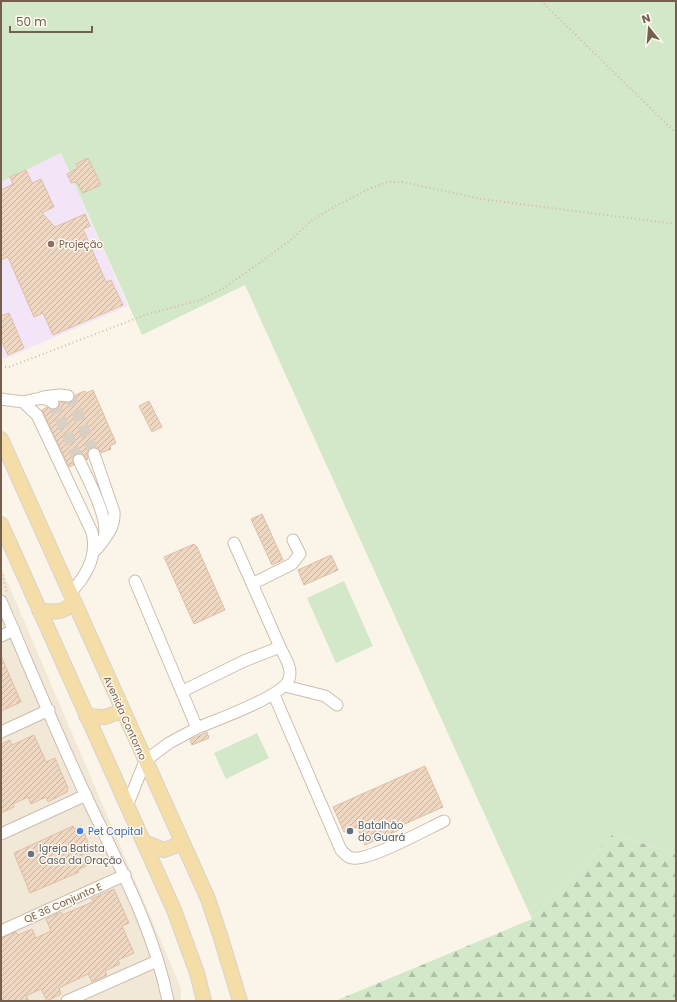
<svg xmlns="http://www.w3.org/2000/svg" width="677" height="1002" viewBox="0 0 677 1002" font-family="Poppins,sans-serif">
<style>
.residential{fill:#f2e8d7}
.education{fill:#f2e5f8}
.green{fill:#d2e8c8}
.forest{fill:url(#forest-firs)}
.building{fill:url(#building-hatch);stroke:#e0bfa4}
.lines{fill:none;stroke-linecap:round;stroke-linejoin:round}
.minor-tunnel{stroke:#d9cfc2;stroke-width:11;stroke-dasharray:11 5.5;stroke-linecap:butt}
.minor-casing{stroke:#ccbeaf;stroke-width:13}
.major-casing{stroke:#d8d2cd;stroke-width:16}
.path{stroke:#d4bba5;stroke-width:2;stroke-dasharray:1 3;stroke-linecap:butt}
.minor{stroke:#fff;stroke-width:11}
.major{stroke:#f4dda6;stroke-width:14}
.education-dot{fill:#8d6e63;stroke:#fef9ef;stroke-width:1.5}
.shop-dot{fill:#3f7fe0;stroke:#fef9ef;stroke-width:1.5}
.service-dot{fill:#5c6f8a;stroke:#fef9ef;stroke-width:1.5}
.worship-dot{fill:#6b7280;stroke:#fef9ef;stroke-width:1.5}
.labels{text-anchor:middle;dominant-baseline:central;stroke-width:3;stroke-linejoin:round;paint-order:stroke}
.education-label{font-size:10px;fill:#785e54;stroke:#fef9ef;text-anchor:start}
.street-label{font-size:10px;fill:#745e4e;stroke:#fef9ef}
.service-label{font-size:10px;fill:#4e5e75;stroke:#fef9ef;text-anchor:start}
.shop-label{font-size:10px;fill:#366cbe;stroke:#fef9ef;text-anchor:start}
.worship-label{font-size:10px;fill:#5b616d;stroke:#fef9ef;text-anchor:start}
</style>
<defs>
<pattern id="forest-firs" width="22" height="20" patternUnits="userSpaceOnUse"><rect width="22" height="20" fill="#d2e8c8"/><path d="M5 1l3.5 6h-7zM16 11l3.5 6h-7z" fill="#afbfa5"/></pattern>
<pattern id="building-hatch" width="6" height="6" patternUnits="userSpaceOnUse"><rect width="6" height="6" fill="#efd7c2"/><path d="M-1 1l2-2M0 6l6-6M5 7l2-2" fill="none" stroke="#c6b2a0"/></pattern>
</defs>
<rect width="100%" height="100%" fill="#fbf5e9"/>
<!-- residential -->
<path class="residential" d="M 1,567 L 181,988 L 181,1001 L 1,1001 Z"/>
<!-- education -->
<path class="education" d="M 61,153 L 128,306 L 4,359 L 1,354 L 1,182 Z"/>
<!-- green -->
<path class="green" d="M 1,1 L 676,1 L 676,854 L 613,834 L 532,919 L 245,285 L 142,335 L 61,153 L 1,182 Z
M 344,581 L 373,646 L 336,663 L 307,598 Z
M 257,733 L 269,758 L 226,779 L 214,753 Z"/>
<!-- forest -->
<path class="forest" d="M 613,834 L 676,854 L 676,1001 L 335,1001 L 532,919 Z"/>
<!-- building -->
<path class="building" d="M 88,158 L 101,185 L 83,193 L 77,182 L 71,183 L 67,174 L 78,168 L 76,164 Z
M 26,170 L 32,183 L 41,179 L 54,207 L 42,213 L 55,227 L 85,214 L 90,226 L 83,229 L 106,282 L 111,280 L 123,305 L 53,335 L 43,313 L 34,317 L 8,257 L 1,260 L 1,190 L 13,184 L 10,177 Z
M 9,313 L 24,348 L 8,355 L 1,340 L 1,316 Z
M 93,390 L 116,443 L 110,446 L 111,449 L 101,453 L 98,448 L 91,448 L 87,452 L 88,459 L 87,460 L 83,454 L 76,454 L 72,459 L 74,465 L 69,467 L 42,410 L 47,407 L 56,409 L 59,407 L 60,402 L 70,403 L 74,400 L 75,395 L 85,391 L 86,393 Z
M 149,401 L 162,427 L 152,432 L 139,406 Z
M 262,514 L 283,560 L 272,565 L 251,519 Z
M 194,544 L 197,547 L 225,610 L 194,624 L 164,557 Z
M 331,555 L 338,570 L 304,585 L 298,570 Z
M 1,656 L 21,702 L 1,711 Z
M 207,732 L 209,738 L 192,745 L 190,740 Z
M 34,735 L 46,762 L 55,758 L 68,788 L 67,792 L 48,802 L 46,797 L 31,804 L 28,797 L 13,804 L 14,807 L 1,813 L 1,744 L 10,740 L 12,745 Z
M 425,766 L 443,807 L 398,827 L 399,830 L 365,845 L 357,827 L 344,832 L 333,807 Z
M 73,826 L 74,829 L 81,826 L 92,852 L 86,855 L 90,864 L 78,870 L 79,872 L 30,893 L 14,853 Z
M 114,889 L 129,923 L 122,926 L 134,953 L 118,960 L 120,964 L 105,971 L 107,975 L 92,982 L 88,974 L 59,988 L 61,994 L 47,1001 L 41,989 L 26,996 L 29,1001 L 1,1001 L 1,938 L 16,932 L 18,935 L 32,929 L 36,938 L 51,931 L 46,919 L 61,912 L 62,915 L 95,901 L 91,899 Z"/>
<g class="lines">
<!-- minor-tunnel -->
<path class="minor-tunnel" d="M 68,396 L 73,403 L 94,454
M 53,403 L 79,460"/>
<defs>
<path id="minor" d="M 43,397 L 60,395 L 68,396
M 1,399 L 23,402 L 37,415 L 92,532 C 98,556 86,577 69,594
M 23,402 C 34,400 44,395 53,403
M 94,454 L 114,512 C 115,524 110,531 104,540
M 79,460 C 87,478 112,522 103,541 C 101,545 96,549 93,553
M 234,543 L 280,647
M 252,584 L 292,564 L 300,554 L 293,540
M 1,601 C 29,666 56,732 86,796 C 117,862 154,929 168,1001
M 1,636 L 14,630
M 285,686 L 325,696 L 337,705
M 183,691 L 244,661 L 280,647 C 284,656 293,668 289,679 C 284,696 216,720 197,728
M 274,695 L 341,850 C 345,854 348,858 353,858 C 369,861 427,829 444,821
M 1,732 L 49,710
M 127,806 L 145,761 L 169,743 L 197,728 L 135,581
M 1,834 L 86,795
M 1,931 L 125,875
M 67,1001 L 157,961"/>
<path id="major" d="M 1,439 L 208,899 L 220,935 L 240,1001
M 1,524 L 174,910 L 197,973 L 204,1001
M 39,610 C 52,612 64,614 73,602
M 86,716 L 105,717 L 122,711
M 144,842 L 164,850 L 175,846 L 180,841"/>
</defs>
<!-- minor casing -->
<use href="#minor" class="minor-casing"/>
<!-- major casing -->
<use href="#major" class="major-casing"/>
<!-- path -->
<path class="path" d="M 541,1 L 676,133
M 1,367 L 9,367 L 145,315 L 200,300 L 224,288 L 255,266 L 292,239 L 311,221 L 330,209 L 369,189 L 388,182 L 403,182 L 481,199 L 676,224
M 1,571 L 7,593"/>
<!-- minor -->
<use href="#minor" class="minor"/>
<!-- major -->
<use href="#major" class="major"/>
</g>
<!-- markers -->
<circle class="education-dot" cx="51" cy="244" r="4"/>
<circle class="shop-dot" cx="80" cy="831" r="4"/>
<circle class="service-dot" cx="350" cy="831" r="4"/>
<circle class="worship-dot" cx="31" cy="854" r="4"/>
<g class="labels">
<!-- education labels -->
<g class="education-label">
<text x="59" y="244">Projeção</text>
</g>
<!-- street labels -->
<g class="street-label">
<text transform="translate(125 718) rotate(66)">Avenida Contorno</text>
<text transform="translate(63 903) rotate(-24)">QE 36 Conjunto E</text>
</g>
<!-- service labels -->
<g class="service-label">
<text x="358" y="825">Batalhão<tspan x="358" dy="12">do Guará</tspan></text>
</g>
<!-- shop labels -->
<g class="shop-label">
<text x="88" y="831">Pet Capital</text>
</g>
<!-- worship labels -->
<g class="worship-label">
<text x="39" y="848">Igreja Batista<tspan x="39" dy="12">Casa da Oração</tspan></text>
</g>
</g>
<!-- border -->
<rect width="677" height="1002" fill="none" stroke="#745e4e" stroke-width="4"/>
<!-- north arrow -->
<g transform="translate(649 28) rotate(343)" stroke="#fef9ef" stroke-width="3" paint-order="stroke">
<path d="M0-3L7 15L0 10L-7 15Z" fill="#745e4e"/>
<text y="-6" font-size="11" font-weight="bold" text-anchor="middle" fill="#745e4e">N</text>
</g>
<!-- scale -->
<path d="M10 26v6h82v-6" fill="none" stroke="#745e4e" stroke-width="2"/>
<text x="16" y="26" font-size="12" fill="#745e4e" stroke="#fef9ef" stroke-width="3" paint-order="stroke">50 m</text>
</svg>
